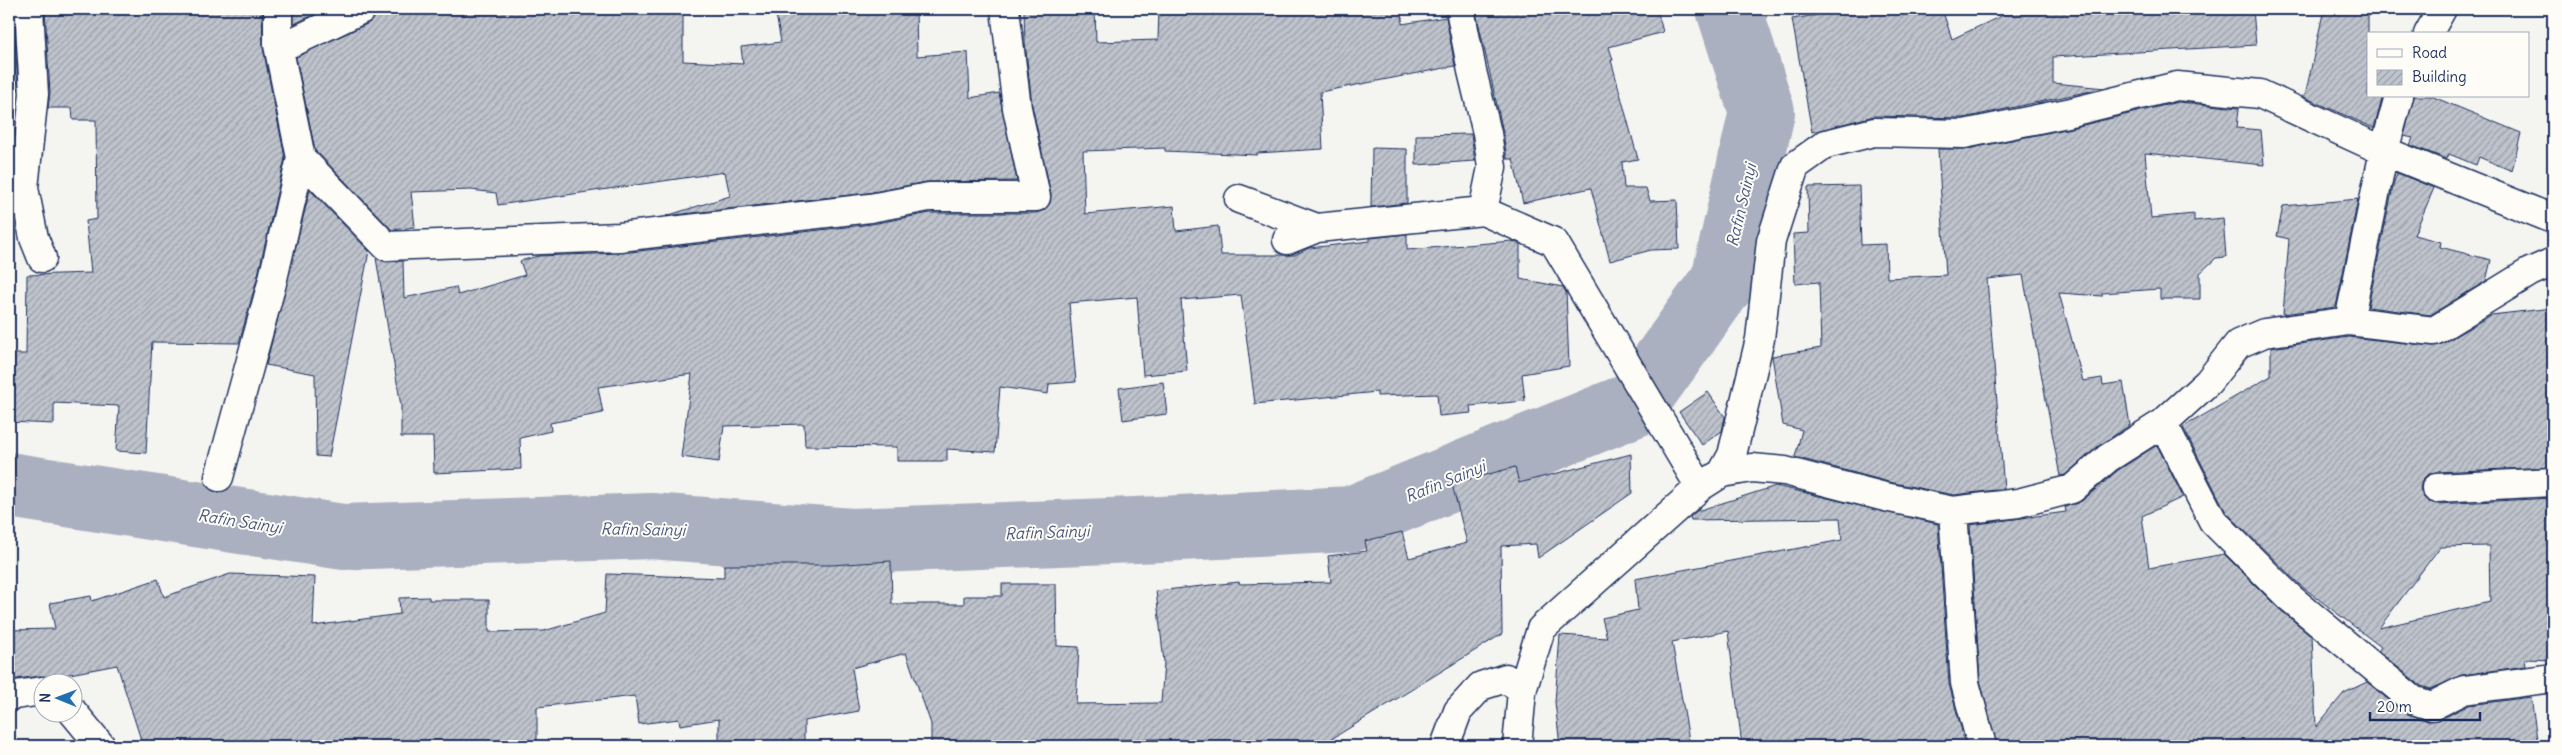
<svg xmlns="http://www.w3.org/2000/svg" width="2562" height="755" viewBox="0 0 2562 755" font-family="Delius,sans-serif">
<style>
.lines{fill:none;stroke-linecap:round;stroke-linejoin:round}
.river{stroke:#aab0bf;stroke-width:66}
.building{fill:url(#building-hatch);stroke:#1b2f5e;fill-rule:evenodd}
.minor-casing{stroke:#1b2f5e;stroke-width:31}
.minor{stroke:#fdfcf7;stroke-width:28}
.labels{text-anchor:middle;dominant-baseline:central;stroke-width:4;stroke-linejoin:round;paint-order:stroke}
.water-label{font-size:16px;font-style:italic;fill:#46567b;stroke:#fdfcf7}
</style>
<defs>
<pattern id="building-hatch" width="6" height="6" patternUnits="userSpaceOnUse" patternTransform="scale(1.25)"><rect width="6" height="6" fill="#bfc3cc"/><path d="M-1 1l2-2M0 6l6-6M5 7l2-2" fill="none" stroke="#9a9fa9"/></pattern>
</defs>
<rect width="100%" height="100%" fill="#f4f4f1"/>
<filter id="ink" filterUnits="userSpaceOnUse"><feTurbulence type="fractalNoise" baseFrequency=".02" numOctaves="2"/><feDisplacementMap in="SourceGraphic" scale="10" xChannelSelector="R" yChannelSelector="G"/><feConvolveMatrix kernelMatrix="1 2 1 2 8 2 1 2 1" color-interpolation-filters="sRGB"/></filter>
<g filter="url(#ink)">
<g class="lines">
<!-- river -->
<path class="river" d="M 9,485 L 343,537 L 651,526 L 852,541 L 1161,529 L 1351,519 L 1635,404 L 1724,280 L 1762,112 L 1729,9"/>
</g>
<!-- building -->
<path class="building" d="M 45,9 L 262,9 L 263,48 L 285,158 L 257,279 L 239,343 L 152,342 L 146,453 L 116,451 L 119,406 L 54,403 L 54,424 L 9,422 L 12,354 L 26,354 L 27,275 L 91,273 L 86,221 L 97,219 L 96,120 L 73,120 L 72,108 L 48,108 L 50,93 Z
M 294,9 L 326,9 L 294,24 Z
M 377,9 L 683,9 L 683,61 L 743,64 L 741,47 L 781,42 L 775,9 L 905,9 L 905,12 L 916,12 L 917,56 L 968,52 L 970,98 L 999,93 L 1017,181 L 926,182 L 868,193 L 666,216 L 730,196 L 725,172 L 498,205 L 496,193 L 471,190 L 411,192 L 415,227 L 392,230 L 315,150 L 296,57 L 369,23 L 375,17 Z
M 1095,9 L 1096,42 L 1158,40 L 1159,9 L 1403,9 L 1402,24 L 1446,17 L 1455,66 L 1320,92 L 1323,149 L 1257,153 L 1257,155 L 1165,151 L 1165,148 L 1083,151 L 1085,214 L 1174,206 L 1176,231 L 1218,226 L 1221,255 L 1295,255 L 1309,248 L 1370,241 L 1370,238 L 1407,234 L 1407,250 L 1512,241 L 1520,244 L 1520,279 L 1563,287 L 1566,292 L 1569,366 L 1522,374 L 1525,401 L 1470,406 L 1471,413 L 1439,416 L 1437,394 L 1377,396 L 1377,392 L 1255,404 L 1241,295 L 1181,300 L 1187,371 L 1143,375 L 1137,297 L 1069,303 L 1076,382 L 1049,384 L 1048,394 L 1000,387 L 995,452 L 947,449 L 947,461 L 897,461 L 897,447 L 805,446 L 804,424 L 724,426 L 719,462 L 681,457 L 692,374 L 598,387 L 603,413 L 550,423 L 551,431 L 520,438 L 521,469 L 434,473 L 433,437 L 401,437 L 401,406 L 376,258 L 386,262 L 403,261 L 404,298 L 456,287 L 458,295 L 525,275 L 520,261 L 538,256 L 622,253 L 872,224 L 930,213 L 1036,213 L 1044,210 L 1050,203 L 1051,194 L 1032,105 L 1025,42 L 1024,10 Z
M 1494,9 L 1657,9 L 1663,32 L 1609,47 L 1613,60 L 1611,60 L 1638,159 L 1622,162 L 1624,188 L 1646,188 L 1650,201 L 1677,200 L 1679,249 L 1651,250 L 1610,261 L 1591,188 L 1523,203 L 1513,159 L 1507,159 L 1503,132 L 1476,12 Z
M 1854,9 L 1942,9 L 1952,39 L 2016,9 L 2210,9 L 2211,11 L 2253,9 L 2256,45 L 2053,57 L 2053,83 L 2105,88 L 1963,118 L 1874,116 L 1812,132 L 1792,19 Z
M 2324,9 L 2368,9 L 2368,96 L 2383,96 L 2374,128 L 2302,96 L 2305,96 Z
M 9,37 L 15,37 L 18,90 L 9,89 Z
M 2414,96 L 2431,96 L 2521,133 L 2512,171 L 2479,157 L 2476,165 L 2449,154 L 2447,159 L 2410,145 L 2413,138 L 2404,136 Z
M 2178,102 L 2239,108 L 2237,128 L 2261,130 L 2264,165 L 2145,153 L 2151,218 L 2194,214 L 2194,221 L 2223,218 L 2226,257 L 2216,258 L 2200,273 L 2200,299 L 2160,299 L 2160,289 L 2102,293 L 2102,296 L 2059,293 L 2083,381 L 2102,378 L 2103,385 L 2123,382 L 2130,425 L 2100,445 L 2065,475 L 2060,476 L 2023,275 L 1987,279 L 2004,489 L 1954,495 L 1889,482 L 1795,457 L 1802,430 L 1783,425 L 1772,356 L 1821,348 L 1819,282 L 1795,284 L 1793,234 L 1809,233 L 1808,187 L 1859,186 L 1861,245 L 1886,244 L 1887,278 L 1946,275 L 1938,149 L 1967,149 L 2071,128 Z
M 1471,134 L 1475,161 L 1416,165 L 1416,135 Z
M 1372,148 L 1407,149 L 1407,203 L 1371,207 Z
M 2397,173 L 2434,188 L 2414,235 L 2441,242 L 2440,247 L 2491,260 L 2486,281 L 2430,315 L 2368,307 L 2394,182 Z
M 310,190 L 369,251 L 329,457 L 316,456 L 315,374 L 266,365 Z
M 2358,199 L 2336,307 L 2283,314 L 2289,239 L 2277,236 L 2283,206 Z
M 2553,308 L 2553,467 L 2435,472 L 2427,475 L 2422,480 L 2420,488 L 2423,497 L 2429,502 L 2437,504 L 2553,498 L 2553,660 L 2525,659 L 2526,666 L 2462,675 L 2431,689 L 2421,686 L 2378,651 L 2381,647 L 2300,585 L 2226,512 L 2183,427 L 2271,376 L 2271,348 L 2349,337 L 2433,346 L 2442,344 L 2491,315 ZM 2489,546 L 2490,602 L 2379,628 L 2440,547 Z
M 1163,382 L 1167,414 L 1123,420 L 1119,388 Z
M 1708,392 L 1725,417 L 1722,431 L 1702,445 L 1679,412 Z
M 2157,445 L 2183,497 L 2142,516 L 2149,568 L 2224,554 L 2278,608 L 2312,636 L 2316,727 L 2344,693 L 2367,682 L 2403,712 L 2428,721 L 2439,720 L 2469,705 L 2531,697 L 2538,746 L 1997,746 L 1980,680 L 1970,525 L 2066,512 L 2065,507 L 2082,501 L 2117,471 Z
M 1631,454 L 1632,493 L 1538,558 L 1536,544 L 1501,546 L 1502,634 L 1320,746 L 1161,746 L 1160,739 L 1088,740 L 1088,746 L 931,746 L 931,724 L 906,653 L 852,668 L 859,711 L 804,721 L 804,746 L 719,746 L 719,719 L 680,725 L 679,719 L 639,724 L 635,696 L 537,707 L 537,743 L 528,743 L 528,746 L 143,746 L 117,665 L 49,678 L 40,676 L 9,680 L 9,630 L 55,629 L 50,603 L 91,596 L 92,601 L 158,579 L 164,597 L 230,574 L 315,577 L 313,626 L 400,614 L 399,598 L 429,597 L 429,600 L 489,600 L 489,632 L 544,631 L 605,613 L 607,574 L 724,578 L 724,565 L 832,565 L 891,561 L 892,604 L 964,604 L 964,596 L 1002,596 L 1002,584 L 1056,584 L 1057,646 L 1079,647 L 1076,704 L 1161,703 L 1164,662 L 1156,591 L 1239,582 L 1240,584 L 1331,582 L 1328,556 L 1367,551 L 1365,541 L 1402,532 L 1409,558 L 1467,543 L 1452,484 L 1515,467 L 1519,483 Z
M 1776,486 L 1938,524 L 1949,684 L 1966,746 L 1742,746 L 1728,631 L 1672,642 L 1690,746 L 1560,746 L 1555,702 L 1560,635 L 1607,638 L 1602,618 L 1638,610 L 1635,579 L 1842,540 L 1840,518 L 1691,520 L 1690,517 L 1697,511 Z"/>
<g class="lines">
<defs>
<path id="minor" d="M 29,9 L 34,94 L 24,188 L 34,238 L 42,258
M 1460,9 L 1472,71 L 1487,133 L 1492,167 L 1483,211 L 1554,242 L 1700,487
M 2428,34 L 2442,9
M 278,45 L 293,42 L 362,9
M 2399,96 L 2384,151 L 2349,321 L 2434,331 L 2530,272 L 2553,262
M 301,158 L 386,246 L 620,237 L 870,208 L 929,197 L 1036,197 L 1017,108 L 1005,9
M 1239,199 L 1317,228
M 1287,240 L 1317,228 L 1483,211
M 2163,423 L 2213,521 L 2289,597 L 2413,700 L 2432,706 L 2464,690 L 2553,678
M 1722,473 L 1732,455 L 1760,339 L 1771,241 L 1795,166 L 1826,144 L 1874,132 L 1964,134 L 2067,113 L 2177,86 L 2260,94 L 2384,151 L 2553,219
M 219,477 L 272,283 L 301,158 L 278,45 L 278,9
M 2436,488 L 2553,482
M 1953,511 L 1965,683 L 1982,746
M 1522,691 L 1541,629 L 1700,487 L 1722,473 L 1752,468 L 1785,471 L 1885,497 L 1953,511 L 2018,503 L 2072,489 L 2108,458 L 2163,423 L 2208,382 L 2238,344 L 2264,333 L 2349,321
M 9,696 L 42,691
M 72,711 L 101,746
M 1445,746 L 1458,711 L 1481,686 L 1506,678 L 1522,691 L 1517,746"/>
</defs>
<!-- minor casing -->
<use href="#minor" class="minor-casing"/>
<!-- minor -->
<use href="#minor" class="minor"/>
</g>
</g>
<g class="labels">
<!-- water labels -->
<g class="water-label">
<text transform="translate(1741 205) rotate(-77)">Rafin Sainyi</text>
<text transform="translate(1445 481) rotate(-22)">Rafin Sainyi</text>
<text transform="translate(240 521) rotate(9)">Rafin Sainyi</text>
<text transform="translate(643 529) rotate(1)">Rafin Sainyi</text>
<text transform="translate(1047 532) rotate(-2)">Rafin Sainyi</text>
</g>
</g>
<!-- margin -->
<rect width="2562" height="755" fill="none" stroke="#fdfcf7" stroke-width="30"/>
<rect x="15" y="15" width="2532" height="725" fill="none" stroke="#1b2f5e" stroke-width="2" filter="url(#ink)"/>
<!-- legend -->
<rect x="2367" y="32" width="162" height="65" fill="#fdfcf7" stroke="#a3aaba"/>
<rect x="2377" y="49" width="25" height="8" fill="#fdfcf7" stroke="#a3aaba"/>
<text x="2412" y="58" font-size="15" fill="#1b2f5e">Road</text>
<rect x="2377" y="70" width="25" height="15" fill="url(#building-hatch)" stroke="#a3aaba"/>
<text x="2412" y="82" font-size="15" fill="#1b2f5e">Building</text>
<!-- north arrow -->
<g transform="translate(58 698) rotate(271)"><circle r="24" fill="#fdfcf7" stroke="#a3aaba"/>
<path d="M0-4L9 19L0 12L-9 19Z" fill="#1f6fb2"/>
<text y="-8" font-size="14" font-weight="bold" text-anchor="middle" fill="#1b2f5e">N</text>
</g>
<!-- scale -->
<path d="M2370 712v8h110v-8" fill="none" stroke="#1b2f5e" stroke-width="2.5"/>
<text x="2377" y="712" font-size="15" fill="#1b2f5e" stroke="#fdfcf7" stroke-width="4" paint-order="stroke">20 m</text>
</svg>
